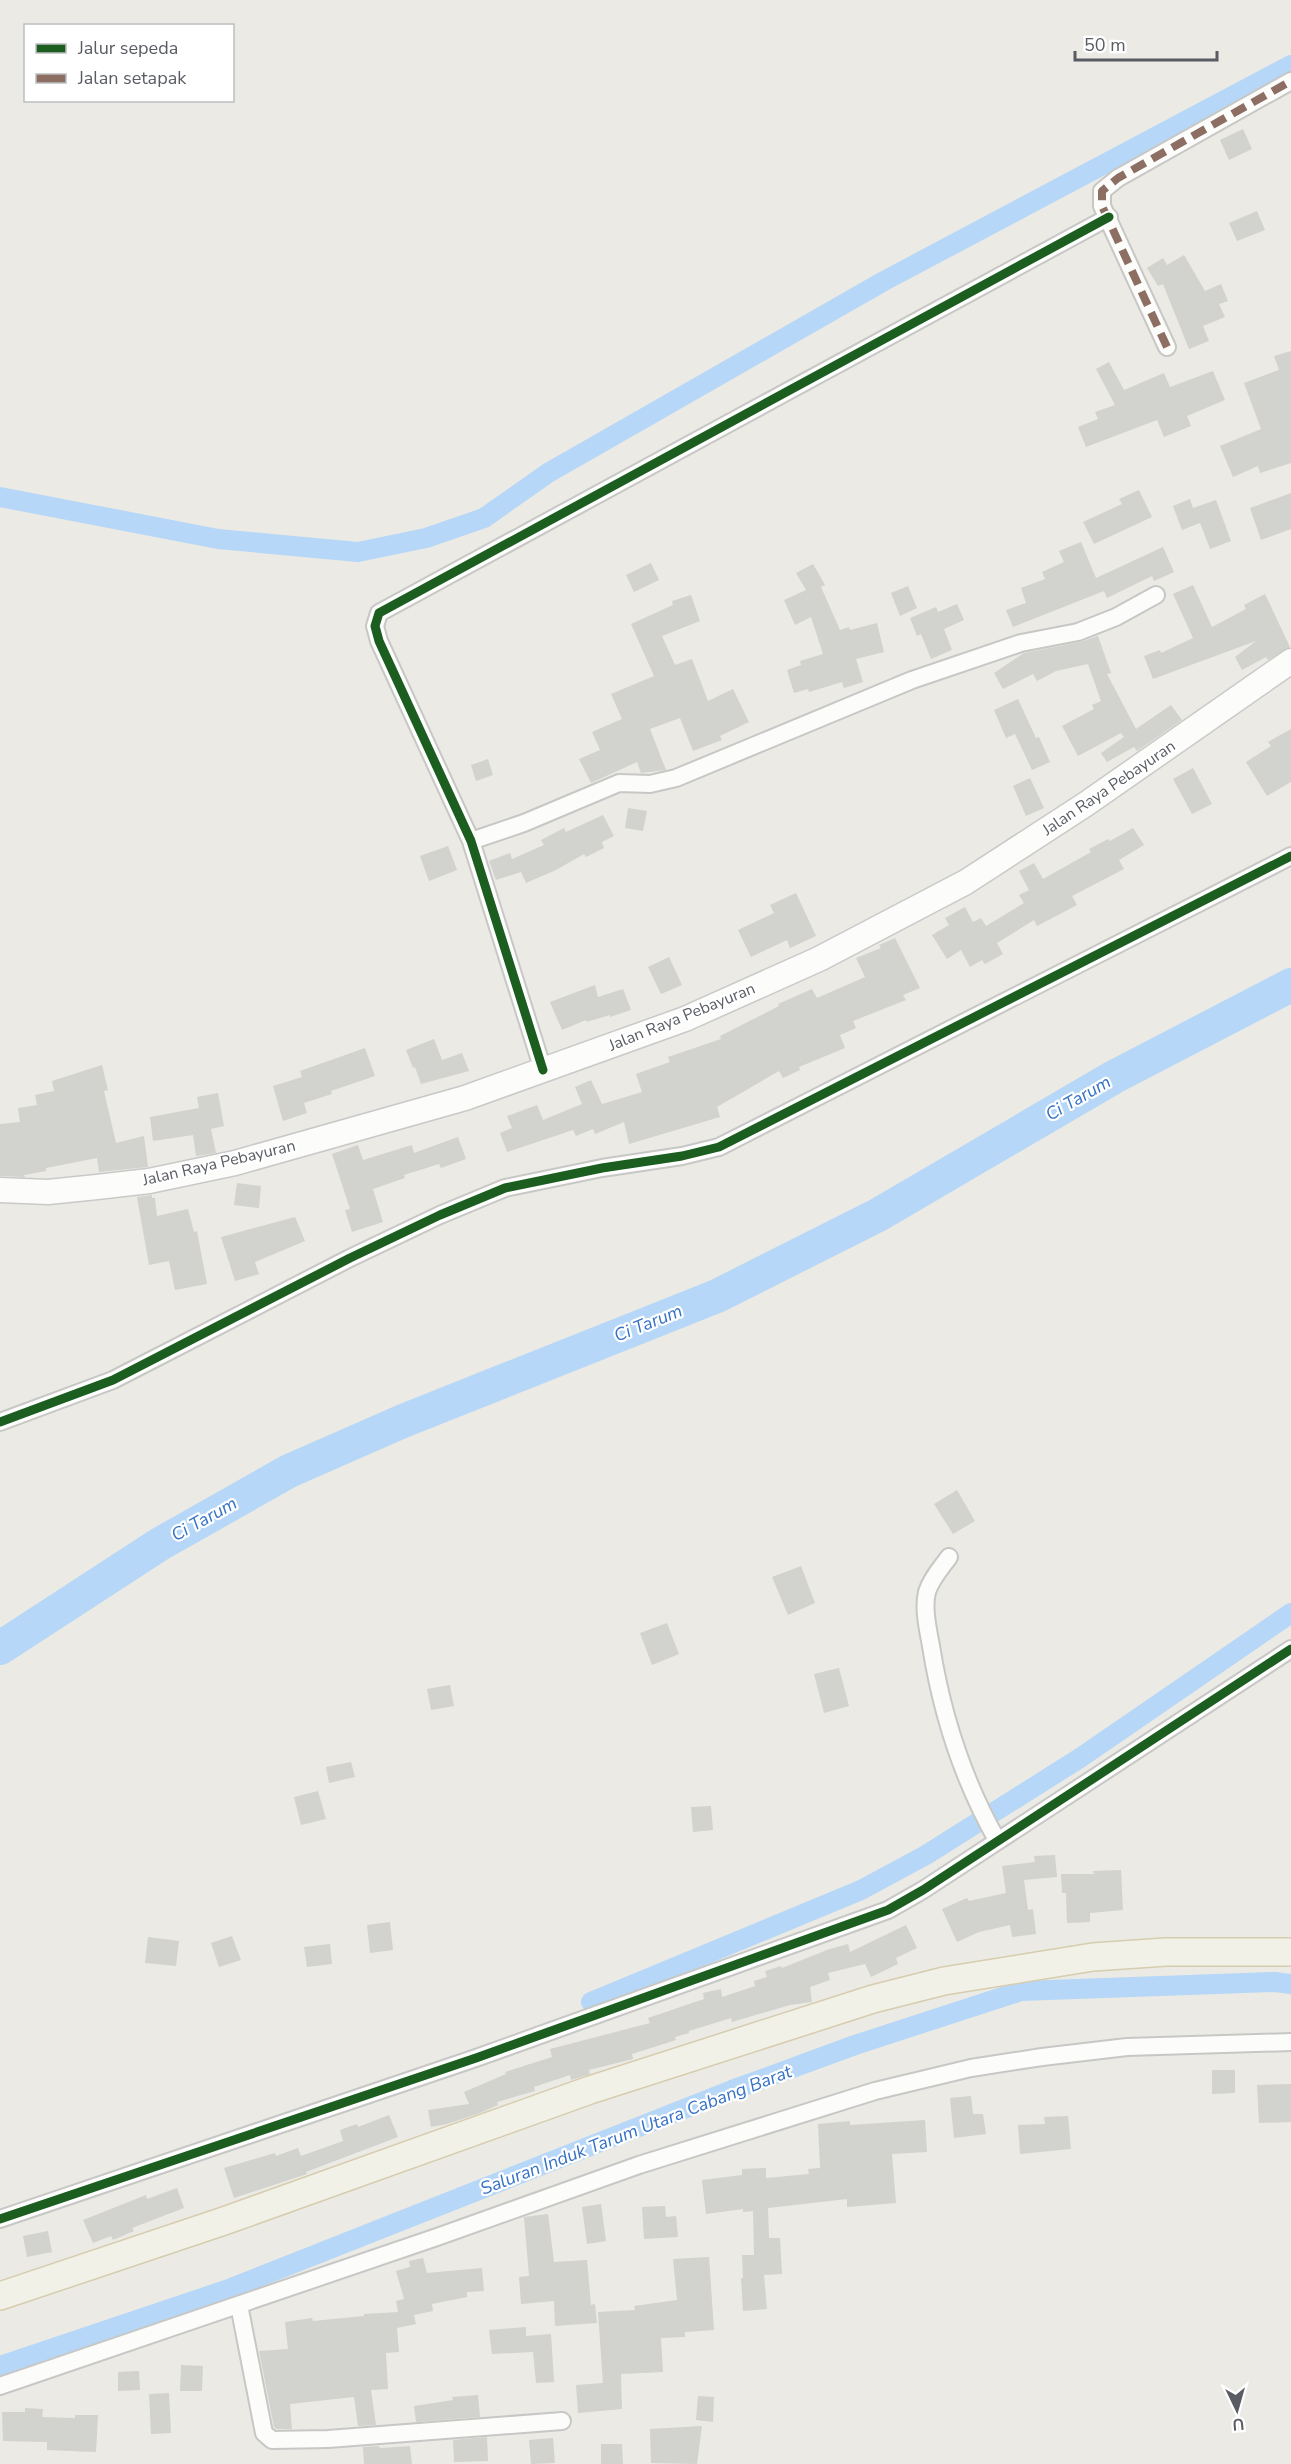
<svg xmlns="http://www.w3.org/2000/svg" width="1291" height="2464" viewBox="0 0 1291 2464" font-family="'Nunito Sans',sans-serif">
<style>
.lines{fill:none;stroke-linecap:round;stroke-linejoin:round}
.canal{stroke:#b6d7f7;stroke-width:20}
.river{stroke:#b6d7f7;stroke-width:34}
.building{fill:#d2d2ce}
.minor-casing{stroke:#c7c8c6;stroke-width:20}
.secondary-casing{stroke:#c9c9c9;stroke-width:27}
.primary-casing{stroke:#d6cdaf;stroke-width:30}
.minor{stroke:#fcfcfb;stroke-width:16}
.secondary{stroke:#fcfcfb;stroke-width:24}
.primary{stroke:#f2f1e7;stroke-width:27}
.quiet{stroke:#8d6e63;stroke-width:8;stroke-dasharray:15 8;stroke-linecap:butt}
.cycleway-casing{stroke:#fff;stroke-width:13}
.cycleway{stroke:#1b5e20;stroke-width:9}
.labels{text-anchor:middle;dominant-baseline:central;stroke-width:4.5;stroke-linejoin:round;paint-order:stroke}
.street-label{font-size:16px;fill:#595d63;stroke:#fff}
.water-label{font-size:18px;font-style:italic;fill:#3572c5;stroke:#fff}
</style>
<rect width="100%" height="100%" fill="#ebeae4"/>
<g class="lines">
<!-- canal -->
<path class="canal" d="M 0,497 L 218,539 L 358,552 L 426,538 L 484,518 L 548,473 L 884,281 L 1291,65
M 591,2002 L 861,1890 L 926,1855 L 1080,1758 L 1291,1613
M 0,2366 L 226,2290 L 732,2090 L 855,2045 L 1021,1991 L 1275,1982 L 1291,1984"/>
<!-- river -->
<path class="river" d="M 0,1648 L 160,1544 L 289,1471 L 403,1421 L 717,1296 L 878,1215 L 1114,1077 L 1291,985"/>
</g>
<!-- building -->
<path class="building" d="M 1243,129 L 1252,149 L 1229,160 L 1220,140 Z
M 1257,211 L 1265,230 L 1237,241 L 1229,223 Z
M 1184,255 L 1205,291 L 1221,284 L 1228,301 L 1219,304 L 1225,317 L 1203,326 L 1209,341 L 1189,349 L 1163,284 L 1158,286 L 1147,268 L 1163,258 L 1167,265 Z
M 1291,351 L 1291,463 L 1260,473 L 1258,466 L 1233,477 L 1220,446 L 1261,429 L 1244,383 L 1279,370 L 1274,356 Z
M 1109,362 L 1124,390 L 1164,373 L 1170,387 L 1213,371 L 1225,400 L 1187,416 L 1191,426 L 1164,437 L 1157,420 L 1086,447 L 1078,427 L 1098,419 L 1095,412 L 1115,405 L 1096,369 Z
M 1139,490 L 1152,517 L 1094,544 L 1083,522 L 1122,504 L 1119,499 Z
M 1291,493 L 1291,529 L 1261,540 L 1250,508 Z
M 1190,499 L 1193,508 L 1216,500 L 1231,541 L 1210,549 L 1200,523 L 1182,530 L 1173,506 Z
M 1081,542 L 1096,578 L 1163,547 L 1174,572 L 1154,581 L 1152,576 L 1107,598 L 1104,591 L 1013,627 L 1006,610 L 1026,603 L 1021,588 L 1045,579 L 1042,572 L 1064,562 L 1059,551 Z
M 651,563 L 659,580 L 634,592 L 626,575 Z
M 813,564 L 825,585 L 821,587 L 840,630 L 849,627 L 850,630 L 877,623 L 884,652 L 856,659 L 863,682 L 844,688 L 842,682 L 809,692 L 808,689 L 794,693 L 787,670 L 801,665 L 800,661 L 823,654 L 811,617 L 795,625 L 784,600 L 806,590 L 796,573 Z
M 1193,585 L 1212,627 L 1246,609 L 1244,605 L 1265,594 L 1290,647 L 1268,660 L 1266,657 L 1242,670 L 1235,657 L 1256,641 L 1153,679 L 1144,656 L 1160,650 L 1161,653 L 1193,638 L 1173,594 Z
M 908,586 L 917,608 L 900,616 L 891,593 Z
M 691,595 L 700,621 L 662,636 L 675,665 L 692,659 L 708,701 L 733,689 L 749,722 L 720,736 L 722,740 L 693,751 L 680,718 L 650,729 L 666,770 L 641,773 L 637,762 L 591,783 L 579,759 L 600,750 L 592,732 L 622,719 L 611,694 L 654,676 L 631,624 L 673,605 L 672,601 Z
M 957,604 L 964,620 L 944,629 L 952,650 L 931,659 L 921,634 L 917,636 L 910,618 L 936,607 L 938,612 Z
M 1098,636 L 1111,673 L 1107,674 L 1136,729 L 1171,705 L 1182,720 L 1137,751 L 1134,747 L 1107,762 L 1101,753 L 1124,737 L 1121,733 L 1078,756 L 1062,726 L 1094,709 L 1092,705 L 1101,701 L 1088,664 L 1056,671 L 1037,681 L 1033,674 L 1003,689 L 994,673 L 1024,653 L 1080,642 Z
M 1018,699 L 1036,738 L 1039,737 L 1050,762 L 1032,770 L 1015,734 L 1006,738 L 994,710 Z
M 1291,729 L 1291,782 L 1267,796 L 1246,762 L 1271,746 L 1268,742 Z
M 488,759 L 493,775 L 476,781 L 471,765 Z
M 1193,768 L 1212,804 L 1192,814 L 1173,779 Z
M 1030,778 L 1044,808 L 1026,816 L 1013,786 Z
M 628,808 L 647,811 L 643,831 L 625,828 Z
M 603,815 L 614,836 L 602,842 L 604,848 L 586,857 L 584,854 L 556,870 L 526,883 L 521,872 L 496,880 L 489,861 L 510,853 L 512,859 L 544,845 L 541,840 L 564,828 L 566,832 Z
M 1133,828 L 1144,845 L 1119,860 L 1124,869 L 1072,896 L 1077,905 L 1037,926 L 1034,920 L 997,943 L 1003,954 L 985,964 L 982,960 L 970,967 L 961,950 L 947,959 L 932,935 L 949,925 L 945,918 L 965,907 L 973,922 L 981,918 L 986,926 L 1024,903 L 1019,895 L 1029,890 L 1019,871 L 1034,863 L 1043,879 L 1091,852 L 1089,849 L 1108,839 L 1110,841 Z
M 448,846 L 457,870 L 429,881 L 420,856 Z
M 796,893 L 816,936 L 790,948 L 787,940 L 751,957 L 738,930 L 774,913 L 770,905 Z
M 895,938 L 920,988 L 903,995 L 906,1000 L 853,1021 L 856,1028 L 840,1035 L 845,1048 L 799,1067 L 800,1070 L 783,1078 L 779,1071 L 717,1107 L 720,1117 L 629,1144 L 624,1122 L 595,1134 L 593,1129 L 576,1136 L 573,1130 L 507,1152 L 500,1133 L 512,1128 L 507,1116 L 537,1105 L 543,1120 L 582,1104 L 575,1087 L 591,1080 L 602,1104 L 642,1092 L 636,1074 L 670,1062 L 668,1057 L 721,1039 L 720,1036 L 779,1006 L 778,1004 L 812,989 L 817,998 L 865,977 L 856,958 L 881,948 L 879,945 Z
M 669,957 L 682,985 L 661,994 L 648,967 Z
M 595,985 L 598,997 L 623,989 L 631,1010 L 610,1017 L 610,1015 L 586,1022 L 586,1020 L 562,1030 L 550,1002 Z
M 434,1039 L 442,1060 L 462,1053 L 469,1071 L 421,1084 L 415,1067 L 413,1068 L 406,1050 Z
M 365,1048 L 375,1076 L 331,1091 L 332,1094 L 304,1103 L 307,1113 L 283,1121 L 273,1086 L 302,1077 L 300,1071 Z
M 102,1065 L 108,1090 L 104,1091 L 116,1143 L 144,1136 L 148,1167 L 99,1172 L 97,1158 L 46,1168 L 46,1171 L 24,1175 L 25,1177 L 0,1176 L 0,1124 L 20,1122 L 18,1108 L 37,1105 L 35,1095 L 54,1091 L 52,1081 Z
M 218,1093 L 224,1126 L 211,1129 L 216,1153 L 196,1156 L 193,1135 L 153,1141 L 150,1117 L 199,1108 L 197,1097 Z
M 458,1137 L 466,1159 L 441,1168 L 439,1164 L 404,1175 L 405,1178 L 373,1189 L 383,1222 L 352,1232 L 345,1210 L 350,1209 L 332,1154 L 358,1145 L 363,1160 L 412,1145 L 414,1153 Z
M 237,1183 L 261,1186 L 259,1208 L 234,1205 Z
M 152,1195 L 152,1198 L 155,1198 L 157,1216 L 188,1209 L 194,1232 L 197,1231 L 207,1284 L 175,1290 L 169,1261 L 149,1265 L 137,1197 Z
M 295,1217 L 305,1241 L 255,1262 L 259,1274 L 235,1281 L 221,1237 Z
M 957,1490 L 975,1521 L 953,1534 L 934,1504 Z
M 801,1566 L 815,1603 L 788,1615 L 772,1577 Z
M 667,1623 L 679,1654 L 652,1665 L 640,1633 Z
M 839,1668 L 849,1706 L 824,1713 L 814,1674 Z
M 450,1685 L 454,1706 L 431,1710 L 427,1689 Z
M 351,1762 L 355,1777 L 329,1783 L 326,1767 Z
M 318,1791 L 326,1819 L 301,1825 L 294,1797 Z
M 711,1806 L 713,1830 L 693,1832 L 691,1807 Z
M 1055,1855 L 1057,1877 L 1024,1880 L 1028,1910 L 1033,1909 L 1036,1934 L 1012,1937 L 1010,1925 L 979,1932 L 957,1942 L 942,1909 L 967,1898 L 969,1901 L 1006,1893 L 1002,1866 L 1035,1862 L 1034,1856 Z
M 1121,1870 L 1123,1910 L 1090,1913 L 1090,1922 L 1067,1923 L 1066,1893 L 1062,1893 L 1061,1874 L 1094,1874 L 1093,1871 Z
M 390,1922 L 393,1950 L 370,1953 L 367,1925 Z
M 906,1925 L 917,1948 L 896,1958 L 898,1964 L 871,1977 L 865,1964 L 828,1973 L 830,1980 L 810,1987 L 812,2002 L 790,2005 L 732,2022 L 731,2018 L 689,2031 L 689,2033 L 675,2037 L 676,2040 L 632,2054 L 633,2059 L 589,2070 L 590,2074 L 571,2080 L 570,2075 L 534,2087 L 535,2091 L 497,2102 L 498,2105 L 480,2113 L 447,2124 L 431,2127 L 428,2110 L 469,2104 L 464,2092 L 506,2074 L 505,2072 L 552,2057 L 550,2049 L 650,2023 L 648,2018 L 704,1999 L 703,1993 L 721,1989 L 722,1997 L 755,1986 L 754,1981 L 767,1977 L 765,1971 L 781,1966 L 782,1968 L 827,1950 L 848,1944 L 850,1952 Z
M 232,1936 L 241,1960 L 219,1967 L 211,1943 Z
M 148,1937 L 179,1941 L 176,1966 L 145,1963 Z
M 330,1944 L 332,1964 L 307,1967 L 304,1947 Z
M 1212,2070 L 1235,2070 L 1235,2093 L 1212,2094 Z
M 1291,2084 L 1291,2122 L 1259,2123 L 1257,2085 Z
M 971,2096 L 973,2114 L 983,2114 L 986,2134 L 954,2138 L 950,2098 Z
M 389,2115 L 398,2137 L 306,2172 L 307,2174 L 234,2198 L 224,2168 L 275,2153 L 276,2156 L 298,2148 L 301,2156 L 343,2141 L 340,2130 L 357,2124 L 358,2127 Z
M 1068,2116 L 1071,2149 L 1020,2154 L 1018,2125 L 1045,2124 L 1044,2117 Z
M 925,2120 L 927,2152 L 892,2154 L 896,2203 L 847,2207 L 847,2199 L 768,2208 L 769,2238 L 780,2238 L 782,2274 L 764,2275 L 767,2309 L 743,2311 L 741,2278 L 743,2278 L 742,2255 L 754,2255 L 753,2211 L 743,2212 L 743,2209 L 706,2214 L 702,2180 L 742,2175 L 742,2169 L 766,2168 L 766,2178 L 809,2174 L 808,2169 L 820,2168 L 818,2124 L 850,2121 L 850,2125 Z
M 177,2188 L 184,2208 L 132,2228 L 134,2231 L 113,2240 L 111,2236 L 93,2243 L 83,2220 L 146,2195 L 147,2199 Z
M 601,2204 L 606,2241 L 587,2244 L 582,2207 Z
M 665,2206 L 666,2217 L 676,2216 L 678,2237 L 644,2239 L 642,2207 Z
M 548,2214 L 554,2262 L 587,2260 L 591,2305 L 595,2304 L 597,2323 L 555,2326 L 554,2301 L 521,2304 L 519,2277 L 529,2276 L 524,2217 Z
M 48,2231 L 52,2252 L 27,2257 L 23,2236 Z
M 709,2257 L 714,2330 L 685,2332 L 685,2337 L 661,2338 L 663,2372 L 621,2374 L 622,2409 L 578,2413 L 576,2385 L 603,2383 L 598,2312 L 635,2310 L 634,2306 L 677,2300 L 673,2259 Z
M 423,2258 L 427,2273 L 482,2268 L 484,2291 L 467,2292 L 467,2297 L 432,2304 L 433,2311 L 414,2315 L 416,2324 L 397,2328 L 399,2352 L 386,2353 L 388,2389 L 371,2390 L 376,2425 L 358,2426 L 354,2397 L 290,2404 L 292,2429 L 276,2429 L 274,2427 L 259,2351 L 288,2349 L 285,2322 L 312,2318 L 313,2321 L 364,2316 L 364,2314 L 398,2312 L 396,2301 L 404,2299 L 396,2271 L 410,2267 L 409,2261 Z
M 526,2327 L 526,2336 L 551,2334 L 554,2382 L 536,2383 L 533,2352 L 492,2354 L 489,2330 Z
M 181,2365 L 203,2366 L 202,2391 L 180,2391 Z
M 139,2371 L 140,2390 L 118,2391 L 118,2372 Z
M 169,2393 L 171,2433 L 151,2434 L 149,2394 Z
M 478,2395 L 480,2417 L 416,2422 L 414,2406 L 453,2400 L 452,2397 Z
M 698,2396 L 714,2397 L 713,2422 L 696,2420 Z
M 25,2408 L 43,2409 L 42,2417 L 75,2418 L 75,2415 L 98,2415 L 96,2452 L 47,2450 L 47,2442 L 3,2441 L 2,2412 L 25,2412 Z
M 702,2426 L 697,2464 L 651,2463 L 650,2429 Z
M 487,2437 L 488,2461 L 454,2462 L 453,2440 Z
M 553,2438 L 555,2463 L 531,2464 L 529,2440 Z
M 601,2444 L 622,2444 L 623,2464 L 601,2464 Z
M 378,2446 L 381,2448 L 410,2446 L 412,2464 L 364,2464 L 363,2447 Z"/>
<g class="lines">
<defs>
<path id="minor" d="M 1167,347 L 1102,206 L 1102,191 L 1118,178 L 1291,81
M 471,841 L 524,823 L 619,783 L 650,784 L 676,778 L 912,680 L 1021,643 L 1078,632 L 1116,617 L 1156,595
M 543,1070 L 471,841 L 379,641 L 375,626 L 379,613 L 1109,217
M 0,1422 L 113,1380 L 350,1258 L 440,1215 L 505,1188 L 602,1168 L 682,1156 L 719,1147 L 1291,856
M 949,1557 C 941,1568 931,1579 927,1592 C 923,1609 928,1629 931,1646 C 942,1715 963,1780 997,1840
M 0,2219 L 476,2058 L 888,1910 L 923,1890 L 1291,1649
M 239,2305 L 264,2433 L 272,2440 L 328,2439 L 562,2421
M 0,2386 L 437,2237 L 639,2165 L 875,2091 L 971,2068 L 1042,2057 L 1127,2047 L 1291,2042"/>
<path id="secondary" d="M 0,1190 L 48,1192 L 97,1187 L 149,1181 L 235,1163 L 465,1098 L 685,1019 L 819,959 L 966,882 L 1086,804 L 1291,661"/>
<path id="primary" d="M 0,2296 L 224,2221 L 590,2090 L 873,1999 L 944,1981 L 1093,1957 L 1166,1952 L 1291,1952"/>
</defs>
<!-- minor casing -->
<use href="#minor" class="minor-casing"/>
<!-- secondary casing -->
<use href="#secondary" class="secondary-casing"/>
<!-- primary casing -->
<use href="#primary" class="primary-casing"/>
<!-- minor -->
<use href="#minor" class="minor"/>
<!-- secondary -->
<use href="#secondary" class="secondary"/>
<!-- primary -->
<use href="#primary" class="primary"/>
<!-- quiet -->
<path class="quiet" d="M 1167,347 L 1102,206 L 1102,191 L 1118,178 L 1291,81"/>
<defs>
<path id="cycleway" d="M 543,1070 L 471,841 L 379,641 L 375,626 L 379,613 L 1109,217
M 0,1422 L 113,1380 L 350,1258 L 440,1215 L 505,1188 L 602,1168 L 682,1156 L 719,1147 L 1291,856
M 0,2219 L 476,2058 L 888,1910 L 923,1890 L 1291,1649"/>
</defs>
<!-- cycleway casing -->
<use href="#cycleway" class="cycleway-casing"/>
<!-- cycleway -->
<use href="#cycleway" class="cycleway"/>
</g>
<g class="labels">
<!-- street labels -->
<g class="street-label">
<text transform="translate(1109 788) rotate(-34)">Jalan Raya Pebayuran</text>
<text transform="translate(682 1017) rotate(-22)">Jalan Raya Pebayuran</text>
<text transform="translate(219 1163) rotate(-13)">Jalan Raya Pebayuran</text>
</g>
<!-- water labels -->
<g class="water-label">
<text transform="translate(1078 1098) rotate(-30)">Ci Tarum</text>
<text transform="translate(648 1323) rotate(-22)">Ci Tarum</text>
<text transform="translate(204 1519) rotate(-29)">Ci Tarum</text>
<text transform="translate(636 2130) rotate(-21)">Saluran Induk Tarum Utara Cabang Barat</text>
</g>
</g>
<!-- legend -->
<rect x="24" y="24" width="210" height="78" fill="#ffffff" stroke="#bdbec1" stroke-width="1.5"/>
<rect x="36" y="44" width="30" height="9" fill="#1b5e20" stroke="#bdbec1" stroke-width="1.5"/>
<text x="78" y="54" font-size="18" fill="#595d63">Jalur sepeda</text>
<rect x="36" y="74" width="30" height="9" fill="#8d6e63" stroke="#bdbec1" stroke-width="1.5"/>
<text x="78" y="84" font-size="18" fill="#595d63">Jalan setapak</text>
<!-- north arrow -->
<g transform="translate(1237 2410) rotate(175)" stroke="#ffffff" stroke-width="4.5" paint-order="stroke">
<path d="M0-4.5L10 22L0 15L-10 22Z" fill="#595d63"/>
<text y="-9" font-size="16" font-weight="bold" text-anchor="middle" fill="#595d63">U</text>
</g>
<!-- scale -->
<path d="M1075 51v9h142v-9" fill="none" stroke="#595d63" stroke-width="3"/>
<text x="1084" y="51" font-size="18" fill="#595d63" stroke="#ffffff" stroke-width="4.5" paint-order="stroke">50 m</text>
</svg>
